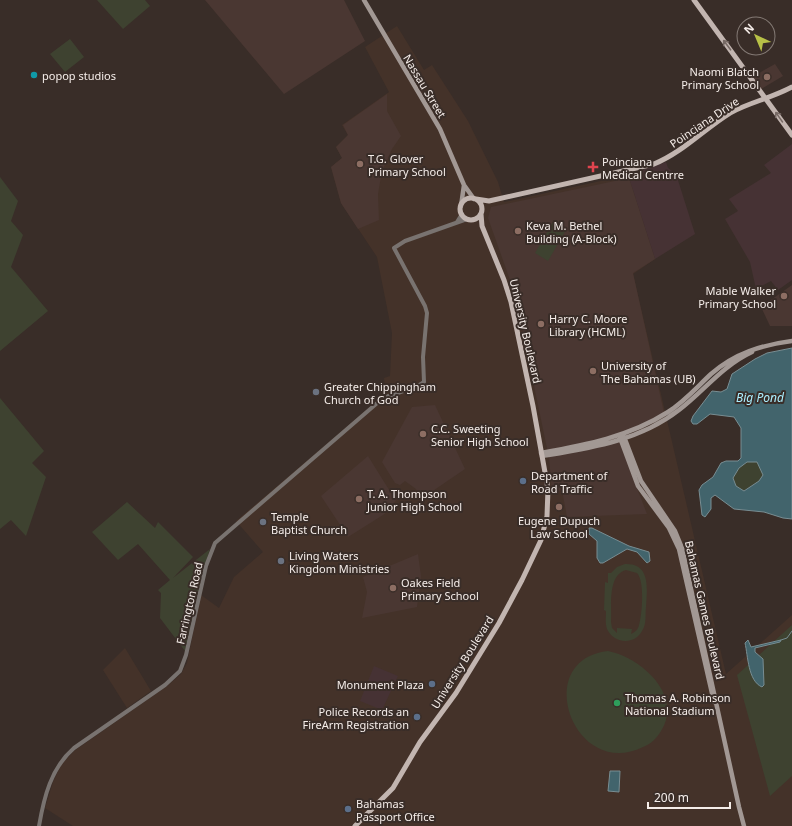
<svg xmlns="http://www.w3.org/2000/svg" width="792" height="826" viewBox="0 0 792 826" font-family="'Noto Sans',sans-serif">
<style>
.built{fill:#443229}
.industrial{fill:#463234}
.education{fill:#4a3732}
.green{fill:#3e4230;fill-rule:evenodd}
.water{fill:#42646c;stroke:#788d92;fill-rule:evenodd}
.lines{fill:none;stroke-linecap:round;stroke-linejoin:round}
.stream{stroke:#788d92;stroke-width:1}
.tertiary{stroke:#797370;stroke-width:4}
.secondary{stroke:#a29894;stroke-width:4.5}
.primary{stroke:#c2b5b0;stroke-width:5}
.oneway{stroke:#776a65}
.culture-dot{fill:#0f9aa8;stroke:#392d28;stroke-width:1.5}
.education-dot{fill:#8d6e63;stroke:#392d28;stroke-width:1.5}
.health-dot{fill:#e0444e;stroke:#392d28;stroke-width:1.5}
.worship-dot{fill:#6b7280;stroke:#392d28;stroke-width:1.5}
.service-dot{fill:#5c6f8a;stroke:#392d28;stroke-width:1.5}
.leisure-dot{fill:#2e9e5b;stroke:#392d28;stroke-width:1.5}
.labels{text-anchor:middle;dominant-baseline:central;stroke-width:4;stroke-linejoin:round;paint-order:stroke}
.poi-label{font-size:11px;fill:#f5ede9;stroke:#392d28;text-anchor:start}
.street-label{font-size:11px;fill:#f5ede9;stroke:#392d28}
.water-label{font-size:12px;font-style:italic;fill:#abefff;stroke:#392d28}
</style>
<rect width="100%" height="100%" fill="#392d28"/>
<!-- built -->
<path class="built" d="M 397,26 L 424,70 L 432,65 L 468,121 L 498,182 L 504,202 L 628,175 L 655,259 L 633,274 L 726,674 L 792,615 L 792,826 L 73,826 L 45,808 L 53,782 L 61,765 L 74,751 L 167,686 L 181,674 L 187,663 L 201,595 L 219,608 L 234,577 L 263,552 L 236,521 L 386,393 L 384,378 L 390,376 L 392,333 L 377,257 L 341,203 L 331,167 L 342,158 L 336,147 L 348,135 L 342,125 L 389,92 L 365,47 Z
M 125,648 L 151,691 L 127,708 L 103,670 Z"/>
<!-- industrial -->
<path class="industrial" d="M 792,144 L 792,280 L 778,290 L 771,281 L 756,289 L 750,262 L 725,219 L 738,211 L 729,199 L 771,173 L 764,165 Z
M 666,162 L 668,168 L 676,174 L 695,234 L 655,259 L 628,175 Z
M 374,666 L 398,676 L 382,710 L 360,701 Z"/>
<!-- education -->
<path class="education" d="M 205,0 L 344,0 L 365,41 L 284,94 Z
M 775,64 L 783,76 L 761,89 L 752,77 Z
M 387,94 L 387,111 L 401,136 L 392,149 L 382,171 L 378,194 L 379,220 L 358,229 L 341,203 L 331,167 L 342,158 L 336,147 L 348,135 L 343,125 Z
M 629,178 L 655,259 L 633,273 L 664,413 L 617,436 L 647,514 L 567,517 L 562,490 L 552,492 L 549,458 L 515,294 L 488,218 L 491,207 Z
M 792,285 L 792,326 L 770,326 L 761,307 Z
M 435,405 L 465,469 L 421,499 L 416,489 L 405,481 L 400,485 L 395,483 L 382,462 L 412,407 Z
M 368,456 L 396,501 L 390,506 L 391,509 L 383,515 L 348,537 L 321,496 Z
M 418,554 L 421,576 L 417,607 L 362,618 L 367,592 L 363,577 Z"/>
<!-- green -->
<path class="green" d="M 97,0 L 145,0 L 150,6 L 123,29 Z
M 70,39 L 84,57 L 65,72 L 50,54 Z
M 0,177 L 18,201 L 11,221 L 23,235 L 11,267 L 48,311 L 0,351 Z
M 553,222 L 566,230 L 548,261 L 535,253 Z
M 0,398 L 44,451 L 32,463 L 46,477 L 26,536 L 11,520 L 0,529 Z
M 747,462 L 757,462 L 763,475 L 759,481 L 744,491 L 736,486 L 733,478 L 739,468 Z
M 127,502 L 155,528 L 158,522 L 193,557 L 173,578 L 210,549 L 201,577 L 185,651 L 160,618 L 161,593 L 158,590 L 170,580 L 138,544 L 118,560 L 92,532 Z
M 625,564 C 651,563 647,589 646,607 C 645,614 647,624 642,631 C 635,645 614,644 607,629 C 605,623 606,617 606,611 L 604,610 L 605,582 L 608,583 L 608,573 L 611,573 L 617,567 ZM 626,570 L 637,573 C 645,581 642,615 639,625 C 638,630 635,632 631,634 L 632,629 L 617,628 L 617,633 L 612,628 L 611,622 C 612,607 607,575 626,570 Z
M 792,625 L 792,776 L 770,796 L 737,675 Z
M 608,651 C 640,657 684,695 661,731 C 657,738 651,744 643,747 C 574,781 530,660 608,651 Z"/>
<!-- water -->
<path class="water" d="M 792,348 L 792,519 L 783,518 L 764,512 L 734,509 L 715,495 L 711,498 L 711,509 L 705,517 L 702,515 L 699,490 L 702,485 L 713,477 L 721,463 L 726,461 L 738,461 L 741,458 L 741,428 L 734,417 L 710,414 L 697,424 L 693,424 L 691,421 L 693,416 L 712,391 L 721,392 L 727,389 L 732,374 L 755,359 L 767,353 ZM 747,462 L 757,462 L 763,475 L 759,481 L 744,491 L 736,486 L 733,478 L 739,468 Z
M 589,528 L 592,528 L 629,546 L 649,552 L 650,561 L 647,563 L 637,552 L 627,549 L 603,563 L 600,563 L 597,558 L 597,541 L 589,534 Z
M 748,640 L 751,647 L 781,640 L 780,642 L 755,648 L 755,652 L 763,659 L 764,685 L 762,687 C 748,681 748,656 745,643 Z
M 610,771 L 620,771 L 619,792 L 608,791 Z"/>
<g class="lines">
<!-- stream -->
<path class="stream" d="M 781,640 L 787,638 L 792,631"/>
<!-- tertiary -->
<path class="tertiary" d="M 457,222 L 462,214
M 39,826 C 44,797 51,768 74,748 L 165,685 L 180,671 L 186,655 L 206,566 L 215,543 L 383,398 L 418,386 L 424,382 L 423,357 L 427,313 L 425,306 L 394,248 L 405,241 L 467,219"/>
<!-- secondary -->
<path class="secondary" d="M 364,0 L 440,129 L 464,185 L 474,199
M 461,206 L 464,185
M 623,434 L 641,481 L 675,531 L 682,548 L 739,807 L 744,826
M 619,435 L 638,486 L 669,528 L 679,549 L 714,702
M 541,453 C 585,445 629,437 668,412 C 685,401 697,387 711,374 C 735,353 762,345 792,341
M 542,456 C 590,448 639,441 679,410 C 704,391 722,366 752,352"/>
<!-- primary -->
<path class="primary" d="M 694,0 L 792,135
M460 209a11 11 0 1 1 22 0a11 11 0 1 1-22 0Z
M 476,199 L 489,201 L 654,164 C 683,152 704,129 730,113 C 750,102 772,98 792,87
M 355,826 L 393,788 L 420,742 L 456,693 L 499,623 L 522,580 L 541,540 L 547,516 L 548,489 L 533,406 L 511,302 L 504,280 L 482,226 L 481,214"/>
</g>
<!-- one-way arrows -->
<defs><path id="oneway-shaft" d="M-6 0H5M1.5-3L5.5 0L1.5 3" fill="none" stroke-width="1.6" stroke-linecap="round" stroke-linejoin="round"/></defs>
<g class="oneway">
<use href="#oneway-shaft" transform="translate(727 45) rotate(-127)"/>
<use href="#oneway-shaft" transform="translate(779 117) rotate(-125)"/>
</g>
<!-- markers -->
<circle class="culture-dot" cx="34" cy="75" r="4"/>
<g class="education-dot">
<circle cx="767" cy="77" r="4"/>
<circle cx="360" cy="164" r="4"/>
<circle cx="518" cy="231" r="4"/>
<circle cx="784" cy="296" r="4"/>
<circle cx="541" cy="324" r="4"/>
<circle cx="593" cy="371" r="4"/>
<circle cx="423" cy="434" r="4"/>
<circle cx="359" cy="499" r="4"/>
<circle cx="559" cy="507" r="4"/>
<circle cx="393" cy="588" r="4"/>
</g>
<path class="health-dot" d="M591 161h4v4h4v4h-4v4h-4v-4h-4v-4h4z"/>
<g class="worship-dot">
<circle cx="316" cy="392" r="4"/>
<circle cx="263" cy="522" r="4"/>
<circle cx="281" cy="561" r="4"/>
</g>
<g class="service-dot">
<circle cx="523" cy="481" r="4"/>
<circle cx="432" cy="684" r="4"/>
<circle cx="417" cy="717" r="4"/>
<circle cx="348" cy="809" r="4"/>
</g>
<circle class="leisure-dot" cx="617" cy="703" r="4"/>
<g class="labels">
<!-- poi labels -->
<g class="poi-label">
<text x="759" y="71" text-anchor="end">Naomi Blatch<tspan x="759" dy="13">Primary School</tspan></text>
<text x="42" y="75">popop studios</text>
<text x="368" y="158">T.G. Glover<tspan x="368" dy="13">Primary School</tspan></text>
<text x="602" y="161">Poinciana<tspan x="602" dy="13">Medical Centrre</tspan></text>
<text x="526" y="225">Keva M. Bethel<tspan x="526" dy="13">Building (A-Block)</tspan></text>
<text x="776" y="290" text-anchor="end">Mable Walker<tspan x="776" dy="13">Primary School</tspan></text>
<text x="549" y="318">Harry C. Moore<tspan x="549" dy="13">Library (HCML)</tspan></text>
<text x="601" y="365">University of<tspan x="601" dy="13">The Bahamas (UB)</tspan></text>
<text x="324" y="386">Greater Chippingham<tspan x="324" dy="13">Church of God</tspan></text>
<text x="431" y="428">C.C. Sweeting<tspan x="431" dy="13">Senior High School</tspan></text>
<text x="531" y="475">Department of<tspan x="531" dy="13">Road Traffic</tspan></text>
<text x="367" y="493">T. A. Thompson<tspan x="367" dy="13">Junior High School</tspan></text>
<text x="271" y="516">Temple<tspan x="271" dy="13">Baptist Church</tspan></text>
<text x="559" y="520" text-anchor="middle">Eugene Dupuch<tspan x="559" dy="13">Law School</tspan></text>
<text x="289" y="555">Living Waters<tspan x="289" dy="13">Kingdom Ministries</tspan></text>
<text x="401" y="582">Oakes Field<tspan x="401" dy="13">Primary School</tspan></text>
<text x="424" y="684" text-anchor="end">Monument Plaza</text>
<text x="625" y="697">Thomas A. Robinson<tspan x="625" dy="13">National Stadium</tspan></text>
<text x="409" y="711" text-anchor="end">Police Records an<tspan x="409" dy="13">FireArm Registration</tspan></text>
<text x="356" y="803">Bahamas<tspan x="356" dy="13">Passport Office</tspan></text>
</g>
<!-- street labels -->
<g class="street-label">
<text transform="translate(425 86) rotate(59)">Nassau Street</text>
<text transform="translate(704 122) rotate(-34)">Poinciana Drive</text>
<text transform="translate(526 331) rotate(77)">University Boulevard</text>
<text transform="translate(189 603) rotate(-77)">Farrington Road</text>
<text transform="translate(705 610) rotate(77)">Bahamas Games Boulevard</text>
<text transform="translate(462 662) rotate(-58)">University Boulevard</text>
</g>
<!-- water labels -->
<g class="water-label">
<text x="760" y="397">Big Pond</text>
</g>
</g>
<!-- north arrow -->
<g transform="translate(756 36) rotate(316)"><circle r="19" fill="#392d28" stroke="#847a75"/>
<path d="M0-3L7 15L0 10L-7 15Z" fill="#b8c147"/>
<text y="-6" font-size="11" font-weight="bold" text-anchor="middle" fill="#f5ede9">N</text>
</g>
<!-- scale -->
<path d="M648 802v6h82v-6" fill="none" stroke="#f5ede9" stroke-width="2"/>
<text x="654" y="802" font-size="12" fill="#f5ede9" stroke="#392d28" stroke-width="3" paint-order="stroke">200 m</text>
</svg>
